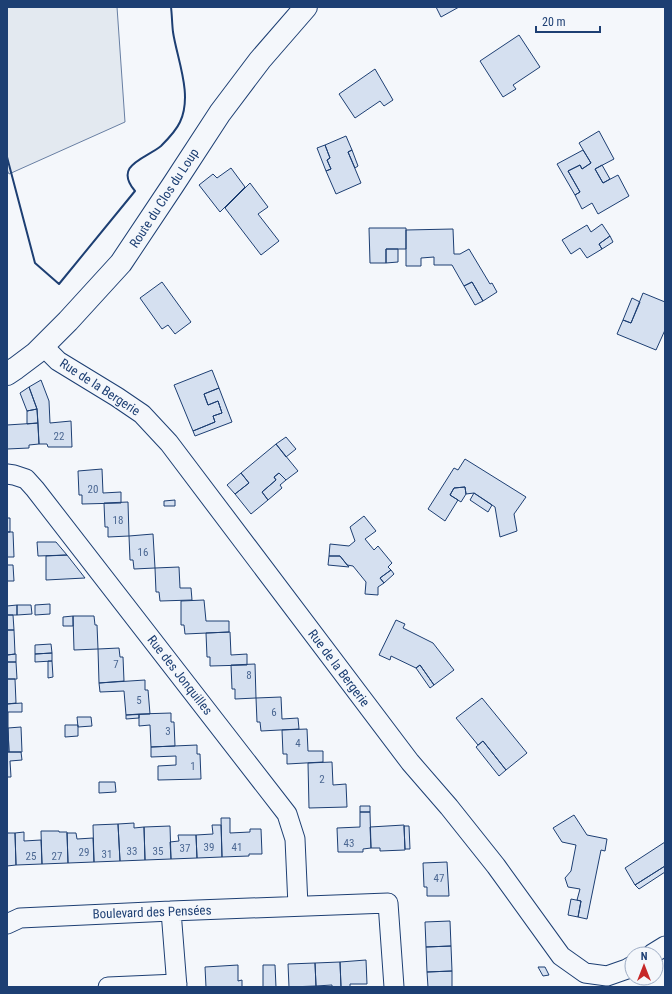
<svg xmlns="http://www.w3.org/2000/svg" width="672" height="994" viewBox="0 0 672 994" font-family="'Roboto Condensed',sans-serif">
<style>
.green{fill:#e3e9f0;stroke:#687fa3}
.building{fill:#d5e0f0;stroke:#1d3f73}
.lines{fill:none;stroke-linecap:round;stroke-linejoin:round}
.minor-casing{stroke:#1d3f73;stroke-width:21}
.tertiary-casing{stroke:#1d3f73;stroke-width:24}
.minor{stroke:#f4f7fb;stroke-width:19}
.tertiary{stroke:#f4f7fb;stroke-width:22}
.wall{stroke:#1d3f73;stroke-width:2}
.labels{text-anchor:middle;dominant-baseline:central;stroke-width:3;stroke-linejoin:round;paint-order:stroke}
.number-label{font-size:11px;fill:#4b6792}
.street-label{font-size:13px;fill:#1d3f73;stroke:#f4f7fb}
</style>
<rect width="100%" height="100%" fill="#f4f7fb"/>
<!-- green -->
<path class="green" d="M 7,7 L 117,7 L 125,122 L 9,174 L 7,170 Z"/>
<!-- building -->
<path class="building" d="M 436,7 L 459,7 L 441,17 Z
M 519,35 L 540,67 L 513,85 L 516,89 L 503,97 L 480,61 Z
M 375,69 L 393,100 L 384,106 L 380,101 L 355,118 L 339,94 Z
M 599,131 L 614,159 L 595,169 L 603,183 L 618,175 L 629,196 L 598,214 L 592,203 L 582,209 L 575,195 L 580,192 L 568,171 L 580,165 L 582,169 L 591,163 L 579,143 Z
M 346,136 L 352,150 L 348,152 L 361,183 L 336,194 L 326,171 L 331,169 L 327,160 L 330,158 L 325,145 Z
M 325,145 L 330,158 L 327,160 L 331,169 L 326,171 L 317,148 Z
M 352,150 L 358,166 L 355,168 L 348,152 Z
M 583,150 L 591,163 L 582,169 L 580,165 L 568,171 L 580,192 L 575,195 L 557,164 Z
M 602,165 L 610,179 L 603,183 L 595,169 Z
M 231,168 L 245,187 L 220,212 L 199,185 L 213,174 L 217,178 Z
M 250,183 L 268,207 L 258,214 L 279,241 L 261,255 L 225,208 Z
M 602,224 L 610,236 L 599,244 L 602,249 L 587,258 L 580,248 L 571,254 L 562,240 L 587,225 L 591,232 Z
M 369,228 L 406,228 L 406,249 L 386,249 L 386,263 L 370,263 Z
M 453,229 L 454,254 L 460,254 L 469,249 L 490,284 L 492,283 L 497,292 L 483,301 L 472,282 L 464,286 L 452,265 L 434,265 L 434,257 L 421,258 L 421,266 L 406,266 L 406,230 Z
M 610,236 L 613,242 L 602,249 L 599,244 Z
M 386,249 L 398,249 L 398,262 L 386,263 Z
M 162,282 L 191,322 L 175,334 L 168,325 L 162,329 L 140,298 Z
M 472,282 L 483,301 L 475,305 L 464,286 Z
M 643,293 L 665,302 L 665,330 L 656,350 L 617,334 L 623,320 L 631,323 Z
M 632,298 L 640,302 L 631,323 L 623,320 Z
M 212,370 L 219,388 L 204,394 L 208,405 L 218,401 L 222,413 L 213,416 L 215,422 L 193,431 L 174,385 Z
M 41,380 L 49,401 L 50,423 L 71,421 L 72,447 L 48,447 L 47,444 L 39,444 L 37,409 L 29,387 Z
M 29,387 L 37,409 L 27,411 L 20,393 Z
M 219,388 L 232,422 L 195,436 L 193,431 L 215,422 L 213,416 L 222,413 L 218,401 L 208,405 L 204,394 Z
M 37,409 L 38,423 L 27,424 L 27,411 Z
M 38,423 L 39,444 L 29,445 L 29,448 L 7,449 L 7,425 Z
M 286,437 L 296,449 L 286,457 L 276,444 Z
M 276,444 L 298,471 L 286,480 L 279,473 L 274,477 L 276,480 L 262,492 L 268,500 L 251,514 L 235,494 L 249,483 L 241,473 Z
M 465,459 L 526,497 L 514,514 L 517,531 L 500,537 L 495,507 L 474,493 L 466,494 L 465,487 L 454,488 L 450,495 L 458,500 L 445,521 L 428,509 L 454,468 L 458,470 Z
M 102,469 L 103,493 L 121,492 L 121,503 L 82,504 L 82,495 L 79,495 L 78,471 Z
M 241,473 L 249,483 L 235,494 L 227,485 Z
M 279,473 L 286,480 L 280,485 L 282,488 L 268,500 L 262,492 L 276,480 L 274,477 Z
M 465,487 L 466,494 L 461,502 L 450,495 L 454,488 Z
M 474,493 L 492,505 L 488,512 L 470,500 Z
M 175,500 L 175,506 L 164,506 L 164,501 Z
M 128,502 L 129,536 L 108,537 L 108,527 L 105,527 L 104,503 Z
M 364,516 L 376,531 L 365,539 L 374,550 L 378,546 L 392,563 L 388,567 L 391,570 L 380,578 L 384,583 L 378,587 L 378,595 L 365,594 L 366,582 L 353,566 L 347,565 L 340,556 L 329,556 L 330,544 L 349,546 L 355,541 L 350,527 Z
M 7,518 L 10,518 L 10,532 L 7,532 Z
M 7,532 L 13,532 L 14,557 L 7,557 Z
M 153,534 L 155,568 L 134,569 L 133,560 L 130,560 L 129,536 Z
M 37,542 L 56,542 L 67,555 L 38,556 Z
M 67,555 L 85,578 L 46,580 L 46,556 Z
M 329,556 L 340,556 L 349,567 L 328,565 Z
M 7,565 L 13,565 L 14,581 L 7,581 Z
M 179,567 L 180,588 L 191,588 L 192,600 L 160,601 L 159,592 L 156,592 L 155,568 Z
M 391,570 L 394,574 L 384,583 L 380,578 Z
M 204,600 L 206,621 L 229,621 L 229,632 L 185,634 L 184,625 L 181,625 L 181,601 Z
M 50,604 L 50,614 L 35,615 L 35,605 Z
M 17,605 L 17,615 L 7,615 L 7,606 Z
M 17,605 L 31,605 L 32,614 L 17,615 Z
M 7,615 L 13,615 L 14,630 L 7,630 Z
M 73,616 L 94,616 L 95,625 L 97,625 L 98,649 L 74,650 Z
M 73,616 L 73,626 L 63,626 L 63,617 Z
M 396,620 L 405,624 L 403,628 L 433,643 L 454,670 L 434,685 L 420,665 L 416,668 L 391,656 L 390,660 L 379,655 Z
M 7,630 L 14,630 L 15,654 L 7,655 Z
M 230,632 L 231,655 L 247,654 L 247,665 L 210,666 L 210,657 L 207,657 L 206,633 Z
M 51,644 L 52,653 L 35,654 L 35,645 Z
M 119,648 L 120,657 L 123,657 L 124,681 L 99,683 L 98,649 Z
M 52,653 L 52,661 L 35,662 L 35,654 Z
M 16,654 L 16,662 L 7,662 L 7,655 Z
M 48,661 L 52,661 L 53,677 L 48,678 Z
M 7,662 L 16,662 L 17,679 L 7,679 Z
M 255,664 L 256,698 L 235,699 L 235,689 L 232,689 L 231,665 Z
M 420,665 L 434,685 L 430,688 L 416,668 Z
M 7,679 L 15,679 L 16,703 L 7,704 Z
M 145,680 L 145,690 L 148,690 L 150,714 L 126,715 L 124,691 L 100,692 L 99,683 Z
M 281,697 L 282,719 L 298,718 L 299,729 L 261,731 L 260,722 L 257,722 L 256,698 Z
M 482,698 L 527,753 L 506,770 L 483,741 L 478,745 L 456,718 Z
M 22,703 L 22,712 L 8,712 L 8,728 L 7,728 L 7,704 Z
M 171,713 L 171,722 L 174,722 L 175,746 L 151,747 L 150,725 L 139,726 L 139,714 Z
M 139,714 L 139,718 L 126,719 L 126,715 Z
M 77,717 L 91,717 L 92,726 L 78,727 Z
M 65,725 L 78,725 L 78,736 L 65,737 Z
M 21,727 L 22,752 L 9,752 L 8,728 Z
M 7,728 L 8,728 L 9,752 L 7,752 Z
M 307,729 L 308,751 L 323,751 L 323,762 L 287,764 L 287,754 L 283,754 L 282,730 Z
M 483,741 L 506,770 L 499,776 L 476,747 Z
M 197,745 L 197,754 L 200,754 L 201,779 L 158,780 L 158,766 L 176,765 L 176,756 L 151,757 L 151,747 Z
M 7,752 L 21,752 L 22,760 L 10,761 L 11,777 L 7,777 Z
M 332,762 L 333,785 L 346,784 L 347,807 L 309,808 L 308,763 Z
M 99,782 L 115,782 L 116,792 L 99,793 Z
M 360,806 L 370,806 L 370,812 L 360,812 Z
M 360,812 L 370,812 L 371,848 L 363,849 L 363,852 L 338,852 L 337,828 L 360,827 Z
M 574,815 L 587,835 L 607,839 L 605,851 L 601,850 L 587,919 L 578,917 L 581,901 L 577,900 L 580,889 L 568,887 L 565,878 L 571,871 L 576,845 L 562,842 L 553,828 Z
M 221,818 L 230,818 L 230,833 L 250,832 L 250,829 L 261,829 L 262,854 L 249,854 L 249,856 L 222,857 Z
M 134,823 L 134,828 L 144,827 L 145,860 L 120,861 L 118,824 Z
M 118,824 L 120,861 L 94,862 L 93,825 Z
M 212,825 L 221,825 L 222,857 L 197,858 L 196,835 L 213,834 Z
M 404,825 L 405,850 L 380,851 L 380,848 L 371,848 L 370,827 Z
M 170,826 L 171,859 L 145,860 L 144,827 Z
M 404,826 L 409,826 L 410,849 L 405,849 Z
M 41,831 L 59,831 L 59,832 L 67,832 L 68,863 L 42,864 Z
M 24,832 L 24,841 L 41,840 L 42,864 L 16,865 L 15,833 Z
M 7,833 L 15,833 L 16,865 L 7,866 Z
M 67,833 L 76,833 L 77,839 L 93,838 L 94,862 L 68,863 Z
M 178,835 L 196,835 L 197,858 L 171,859 L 170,842 L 179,841 Z
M 665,842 L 665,866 L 635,885 L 625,868 Z
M 447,862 L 449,896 L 427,896 L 427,887 L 424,887 L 423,863 Z
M 665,866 L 665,872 L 639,889 L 635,885 Z
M 571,899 L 581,901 L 578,917 L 568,915 Z
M 450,921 L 451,946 L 426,947 L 425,922 Z
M 451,946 L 452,971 L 427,972 L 426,947 Z
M 366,960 L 367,984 L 350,984 L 350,987 L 341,987 L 340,962 Z
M 340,962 L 341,987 L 332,987 L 332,985 L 316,986 L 315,963 Z
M 315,963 L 316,986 L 289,987 L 288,964 Z
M 238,965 L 238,981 L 242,980 L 242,987 L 206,987 L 205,967 Z
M 263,965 L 275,965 L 276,987 L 263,987 Z
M 538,967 L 545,967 L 549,975 L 543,976 Z
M 452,971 L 452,987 L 428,987 L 427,972 Z"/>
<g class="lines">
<defs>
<path id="minor" d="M 43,346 L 58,361 L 117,397 L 142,414 L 169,443 L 410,762 L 449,807 L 496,866 L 561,956 L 585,973 L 607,976 L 627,969 L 632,966
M 7,474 L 14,475 L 26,479 L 35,489 L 287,814 L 295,839 L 298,906
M 171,911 L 177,987
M 7,924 L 20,918 L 171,911 L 388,903 L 394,987
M 652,954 L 665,946
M 108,987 L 177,984"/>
<path id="tertiary" d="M 7,374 L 16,368 L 36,353 L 68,321 L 121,263 L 173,185 L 220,113 L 260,60 L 306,7"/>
</defs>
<!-- minor casing -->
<use href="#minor" class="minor-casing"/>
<!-- tertiary casing -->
<use href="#tertiary" class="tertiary-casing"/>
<!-- minor -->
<use href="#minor" class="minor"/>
<!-- tertiary -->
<use href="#tertiary" class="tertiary"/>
<!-- wall -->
<path class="wall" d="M 7,157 L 35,263 L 59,284 L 135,191 C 113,165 145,159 161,146 C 168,139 176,131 180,122 C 193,95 177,59 173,32 C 172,24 172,15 171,7"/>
</g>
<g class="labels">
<!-- number labels -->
<g class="number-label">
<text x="59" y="436">22</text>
<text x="93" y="489">20</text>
<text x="118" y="520">18</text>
<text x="143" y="552">16</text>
<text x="116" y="664">7</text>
<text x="249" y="675">8</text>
<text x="139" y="700">5</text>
<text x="274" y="712">6</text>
<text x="168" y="731">3</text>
<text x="298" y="743">4</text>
<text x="193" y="766">1</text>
<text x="322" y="779">2</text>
<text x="349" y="843">43</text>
<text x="209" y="847">39</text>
<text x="237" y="847">41</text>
<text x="185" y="848">37</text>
<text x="132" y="851">33</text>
<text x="158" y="851">35</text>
<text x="84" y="852">29</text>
<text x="107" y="854">31</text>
<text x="31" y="856">25</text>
<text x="57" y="856">27</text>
<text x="439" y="878">47</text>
</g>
<!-- street labels -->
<g class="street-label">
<text transform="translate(164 198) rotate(-57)">Route du Clos du Loup</text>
<text transform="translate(100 387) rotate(33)">Rue de la Bergerie</text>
<text transform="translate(339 668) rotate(53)">Rue de la Bergerie</text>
<text transform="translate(180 675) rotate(52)">Rue des Jonquilles</text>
<text transform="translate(152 912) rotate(-2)">Boulevard des Pensées</text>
</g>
</g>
<!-- border -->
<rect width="672" height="994" fill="none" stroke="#1d3f73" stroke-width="16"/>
<!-- north arrow -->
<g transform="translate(644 966)"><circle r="19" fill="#f4f7fb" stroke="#9eadc5"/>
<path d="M0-3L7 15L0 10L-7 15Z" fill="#c62828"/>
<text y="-6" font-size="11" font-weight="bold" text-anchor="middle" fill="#1d3f73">N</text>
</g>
<!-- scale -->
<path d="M536 26v6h64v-6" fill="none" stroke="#1d3f73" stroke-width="2"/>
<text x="542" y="26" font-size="12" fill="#1d3f73" stroke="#f4f7fb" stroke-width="3" paint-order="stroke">20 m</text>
</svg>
